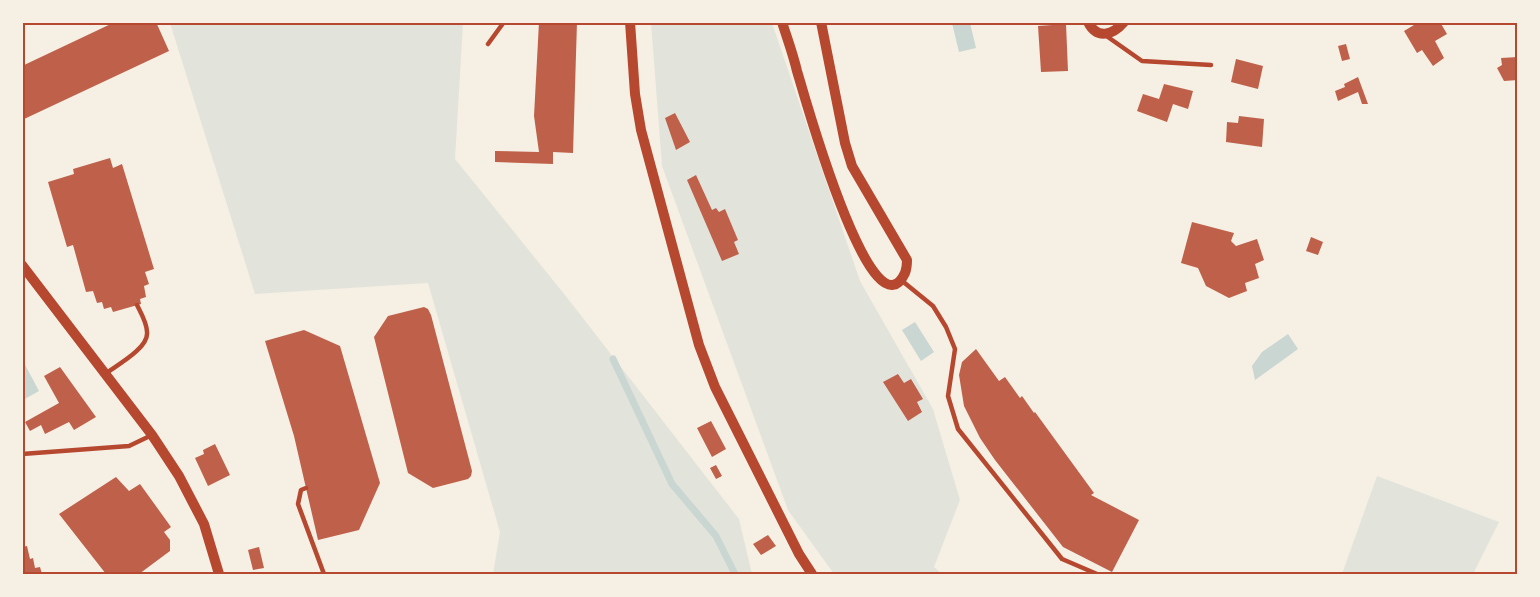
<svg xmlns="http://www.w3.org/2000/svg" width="1540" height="597" viewBox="0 0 1540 597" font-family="Figtree,sans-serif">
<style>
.green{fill:#e2e4dc}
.water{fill:#c9d6d2}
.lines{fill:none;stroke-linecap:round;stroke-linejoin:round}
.stream{stroke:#c9d6d2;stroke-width:7}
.building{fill:#bf614a}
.service{stroke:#b5482f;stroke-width:4.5}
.tertiary{stroke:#b5482f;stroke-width:10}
.neatline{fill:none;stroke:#b5482f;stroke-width:2}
</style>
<rect width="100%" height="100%" fill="#f6efe4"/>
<!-- green -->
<path class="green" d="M 170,23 L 463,23 L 455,159 L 565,295 L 739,519 L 752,574 L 493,574 L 500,532 L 428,283 L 255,294 Z
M 651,23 L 772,23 L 860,281 L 933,409 L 960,500 L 934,567 L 942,574 L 834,574 L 788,510 L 662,166 Z
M 1377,476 L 1499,522 L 1473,574 L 1342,574 Z"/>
<!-- water -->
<path class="water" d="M 952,23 L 970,23 L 976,48 L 959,52 Z
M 915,322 L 934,352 L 921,361 L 902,330 Z
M 1288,334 L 1298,349 L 1255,380 L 1252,366 L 1262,352 Z
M 23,361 L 39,391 L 23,400 L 22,400 Z"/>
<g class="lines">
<!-- stream -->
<path class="stream" d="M 613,359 L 672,484 L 716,536 L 735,574"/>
</g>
<!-- building -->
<path class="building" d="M 115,22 L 156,22 L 169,51 L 22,120 L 22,66 Z
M 539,22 L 577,22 L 573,153 L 553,152 L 553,164 L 495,162 L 495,151 L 539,152 L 534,116 Z
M 1419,22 L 1440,22 L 1447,34 L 1435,41 L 1444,58 L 1433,66 L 1422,50 L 1417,53 L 1404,31 Z
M 1066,24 L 1068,71 L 1041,72 L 1038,26 Z
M 1346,44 L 1350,59 L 1342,61 L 1338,46 Z
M 1518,57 L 1518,80 L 1504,81 L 1497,68 L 1502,65 L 1501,58 Z
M 1236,59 L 1263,66 L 1258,89 L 1231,82 Z
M 1358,77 L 1368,104 L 1362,104 L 1358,92 L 1338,101 L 1335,91 L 1345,87 L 1344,84 Z
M 1164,84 L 1193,91 L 1188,109 L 1173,104 L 1167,122 L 1137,111 L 1143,94 L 1159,99 Z
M 675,113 L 690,142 L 676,150 L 665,118 Z
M 1239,116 L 1264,119 L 1262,147 L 1226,142 L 1227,122 L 1238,123 Z
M 110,158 L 113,168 L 122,164 L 154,269 L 145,272 L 149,284 L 144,286 L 146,297 L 140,299 L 141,304 L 113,312 L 111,307 L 104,309 L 102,302 L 97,303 L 93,291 L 86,292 L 73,245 L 67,247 L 48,182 L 74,174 L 73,169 Z
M 696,175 L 712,210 L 716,208 L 719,212 L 725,209 L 738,240 L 734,242 L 739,254 L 722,261 L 687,180 Z
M 1192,222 L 1234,233 L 1231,241 L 1236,246 L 1257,239 L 1264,260 L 1255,264 L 1259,278 L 1245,283 L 1247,291 L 1229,298 L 1206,286 L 1198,268 L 1181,263 Z
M 1311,237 L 1323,242 L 1318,255 L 1306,251 Z
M 424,307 L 428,309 L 431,315 L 472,471 L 471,476 L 468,479 L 433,488 L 408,473 L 374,337 L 388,316 Z
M 304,330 L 340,346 L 380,483 L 359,530 L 318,540 L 294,436 L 265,341 Z
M 976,349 L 999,381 L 1005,377 L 1020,398 L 1022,396 L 1034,413 L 1035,412 L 1094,493 L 1091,495 L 1139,520 L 1112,572 L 1063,547 L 995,460 L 980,438 L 964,406 L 959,375 L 962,362 Z
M 60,367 L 96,417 L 74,430 L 69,422 L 45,434 L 41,425 L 30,431 L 25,422 L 59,403 L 44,376 Z
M 898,374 L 904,383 L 911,379 L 923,399 L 917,402 L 922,412 L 908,421 L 883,382 Z
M 711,421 L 726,449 L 712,457 L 697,428 Z
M 215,444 L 230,475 L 208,486 L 195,458 L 204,454 L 203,450 Z
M 716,465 L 722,476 L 716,479 L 710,468 Z
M 116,477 L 129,491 L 140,484 L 171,527 L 164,532 L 170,540 L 170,551 L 139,574 L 106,574 L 59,514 Z
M 768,535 L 776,546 L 761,555 L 753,544 Z
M 27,546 L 30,559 L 33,558 L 35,568 L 40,567 L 42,574 L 22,574 L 22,547 Z
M 259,547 L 264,568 L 253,570 L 248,550 Z"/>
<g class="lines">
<!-- service -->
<path class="service" d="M 1105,35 L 1142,61 L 1211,65
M 488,44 L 504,22
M 901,280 L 933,306 L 946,327 L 955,349 L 948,396 L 958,429 L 1062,559 L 1097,574
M 105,374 C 117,365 149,348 147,332 C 147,323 141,313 137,305
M 22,454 L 129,446 L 152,435
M 306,488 L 301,490 L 298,504 L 324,574"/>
<!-- tertiary -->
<path class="tertiary" d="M 630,22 L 635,94 L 641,130 L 699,345 L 715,387 L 799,554 L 812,574
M 782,22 C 787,38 793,54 797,71 C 802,87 872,343 905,273 C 907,268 907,265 907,260 L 852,166 L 845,143 L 821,22
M 1088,22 C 1097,40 1113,35 1124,22
M 22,265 L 152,435 L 179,476 L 204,524 L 219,574"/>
</g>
<!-- border -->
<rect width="1540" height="597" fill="none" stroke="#f6efe4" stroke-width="48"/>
<rect x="24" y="24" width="1492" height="549" class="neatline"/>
</svg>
